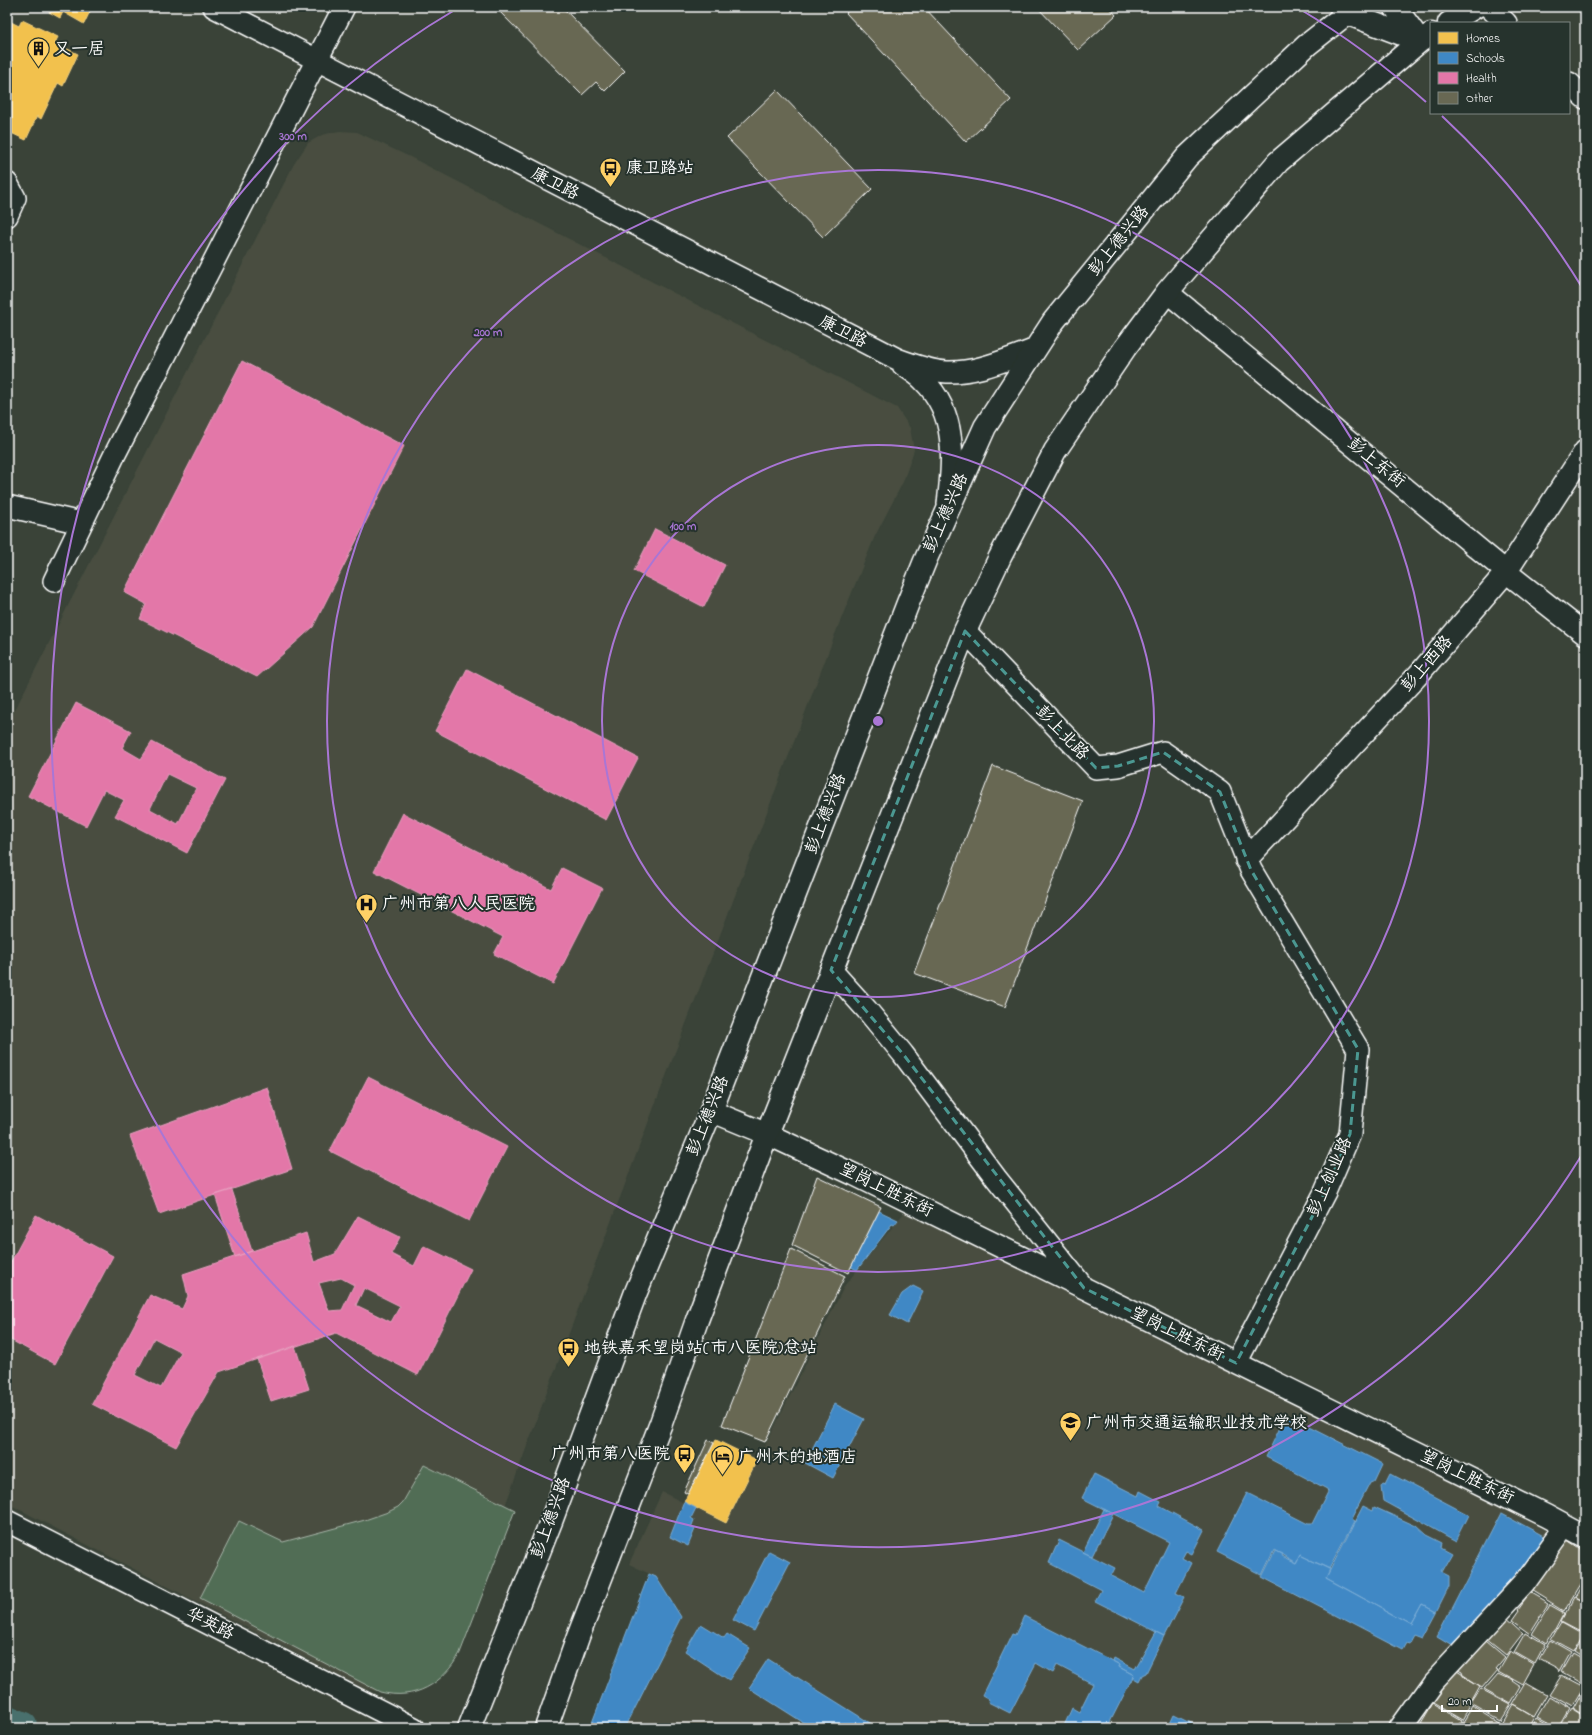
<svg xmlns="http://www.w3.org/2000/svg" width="1592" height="1735" viewBox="0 0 1592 1735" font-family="'Indie Flower','LXGW WenKai TC',sans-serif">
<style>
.built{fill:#484e40}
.green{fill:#516d55;stroke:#a8b6aa}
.homes{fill:#f2c14e;stroke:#f6d483}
.schools{fill:#3f88c5;stroke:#79acd6}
.health{fill:#e377a8;stroke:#eba0c2;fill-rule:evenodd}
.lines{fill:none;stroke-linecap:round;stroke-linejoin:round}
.canal{stroke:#4a706d;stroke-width:19}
.building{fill:#686853;stroke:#fff}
.street-casing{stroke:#fff;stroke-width:24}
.secondary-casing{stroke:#fff;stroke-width:25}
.street{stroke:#26332d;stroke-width:21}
.secondary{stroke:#26332d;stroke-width:22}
.marked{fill:none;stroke:#4b9892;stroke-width:3;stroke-dasharray:8 5;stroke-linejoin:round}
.ring{fill:none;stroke:#a976d5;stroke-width:2}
.labels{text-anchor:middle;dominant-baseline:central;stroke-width:4;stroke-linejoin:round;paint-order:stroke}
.poi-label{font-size:17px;fill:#fff;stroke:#26332d;text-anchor:start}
.street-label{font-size:17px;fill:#fff;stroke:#26332d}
.centre{fill:#a976d5;stroke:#26332d;stroke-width:2}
.ring-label{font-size:12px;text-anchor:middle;font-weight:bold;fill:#a976d5;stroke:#26332d;stroke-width:4;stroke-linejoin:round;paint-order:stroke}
</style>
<rect width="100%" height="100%" fill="#3a4338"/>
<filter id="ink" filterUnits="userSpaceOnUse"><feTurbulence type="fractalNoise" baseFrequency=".025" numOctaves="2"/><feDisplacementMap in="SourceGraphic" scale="8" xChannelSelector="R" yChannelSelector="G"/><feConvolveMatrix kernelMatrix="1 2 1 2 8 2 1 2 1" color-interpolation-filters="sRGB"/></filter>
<g filter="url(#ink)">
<!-- built -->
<path class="built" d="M 339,131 L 357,132 L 412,158 L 897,408 L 910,428 L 914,450 L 903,482 L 875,536 L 839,624 L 648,1123 L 544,1400 L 502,1514 L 377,1691 L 365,1689 L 7,1503 L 7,725 L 294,164 L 308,143 L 322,135 Z
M 908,1208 L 1279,1395 L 1556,1535 L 1389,1728 L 625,1728 L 681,1617 L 656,1577 L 629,1564 L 662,1492 L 726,1524 L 845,1285 Z"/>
<!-- green -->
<path class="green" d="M 424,1465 L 515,1510 L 460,1653 C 443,1684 415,1701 380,1692 L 200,1598 L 239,1521 L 283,1542 L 365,1520 L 388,1512 L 398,1507 L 403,1502 Z"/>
<!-- homes -->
<path class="homes" d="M 52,7 L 92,7 L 84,24 L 63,12 L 60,18 L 49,12 Z
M 7,20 L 19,26 L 22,20 L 58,37 L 55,43 L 78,54 L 63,86 L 58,83 L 41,119 L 37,116 L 26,140 L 7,131 Z
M 716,1440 L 757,1460 L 726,1523 L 684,1502 Z"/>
<!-- schools -->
<path class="schools" d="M 879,1211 L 898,1220 L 894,1225 L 892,1224 L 857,1270 L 851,1267 Z
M 913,1286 L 923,1291 L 907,1324 L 890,1315 L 902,1294 Z
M 835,1404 L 864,1419 L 833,1478 L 805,1463 Z
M 1286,1415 L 1383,1464 L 1375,1481 L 1370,1483 L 1351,1520 L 1354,1522 L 1329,1569 L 1300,1555 L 1296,1563 L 1274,1550 L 1262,1575 L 1217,1552 L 1247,1493 L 1308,1524 L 1312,1524 L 1328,1492 L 1327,1489 L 1266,1457 Z
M 1094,1474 L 1138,1496 L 1140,1491 L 1161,1502 L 1159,1506 L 1204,1530 L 1192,1554 L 1186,1551 L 1182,1558 L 1191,1563 L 1176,1593 L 1184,1597 L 1164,1636 L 1095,1601 L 1101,1590 L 1049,1563 L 1059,1540 L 1115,1568 L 1111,1576 L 1144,1593 L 1169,1542 L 1082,1498 Z
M 1391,1474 L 1469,1515 L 1456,1541 L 1383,1501 L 1381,1486 L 1383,1483 L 1386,1484 Z
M 684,1502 L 696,1508 L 691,1518 L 694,1520 L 691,1528 L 695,1529 L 688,1546 L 670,1537 Z
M 1363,1506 L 1373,1511 L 1374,1507 L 1416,1526 L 1426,1535 L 1442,1543 L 1441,1547 L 1452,1553 L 1441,1572 L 1449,1576 L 1449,1586 L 1436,1612 L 1423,1605 L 1412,1625 L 1326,1578 Z
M 1104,1509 L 1113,1514 L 1092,1556 L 1083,1552 Z
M 1501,1513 L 1551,1540 L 1457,1649 L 1437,1637 Z
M 769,1551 L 790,1562 L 754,1631 L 733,1620 Z
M 1275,1551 L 1282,1554 L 1281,1556 L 1296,1563 L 1300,1555 L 1330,1569 L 1326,1578 L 1412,1625 L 1423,1605 L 1436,1612 L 1422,1638 L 1414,1635 L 1409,1644 L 1406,1643 L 1402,1650 L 1262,1577 Z
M 649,1574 L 656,1577 L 681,1617 L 625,1728 L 590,1728 Z
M 1024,1616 L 1120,1665 L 1119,1667 L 1134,1675 L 1107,1728 L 1063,1728 L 1072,1708 L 1079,1712 L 1093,1684 L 1057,1665 L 1053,1673 L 1036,1663 L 1010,1713 L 988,1702 L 989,1699 L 982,1695 L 1012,1634 L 1015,1635 Z
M 701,1624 L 724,1638 L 727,1634 L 750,1648 L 729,1680 L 685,1651 Z
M 1156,1632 L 1164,1636 L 1146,1673 L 1142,1675 L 1139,1681 L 1132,1677 L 1134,1675 L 1119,1667 L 1120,1665 L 1113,1661 L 1114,1658 L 1135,1669 Z
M 768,1659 L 878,1728 L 812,1728 L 749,1688 Z
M 1174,1715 L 1200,1728 L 1168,1728 Z"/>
<!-- health -->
<path class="health" d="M 242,361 L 404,446 L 313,627 L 257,677 L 140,619 L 146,604 L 124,592 Z
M 655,529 L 725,565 L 704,607 L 634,571 Z
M 467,669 L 638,758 L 606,820 L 435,731 Z
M 76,703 L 131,731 L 122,748 L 141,759 L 152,742 L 225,780 L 187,853 L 115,816 L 124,800 L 104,790 L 86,826 L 28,796 ZM 167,774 L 196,788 L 178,824 L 150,809 Z
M 403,813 L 551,889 L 562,868 L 602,888 L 553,984 L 494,954 L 503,937 L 374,871 Z
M 368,1077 L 507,1147 L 469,1221 L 330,1151 Z
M 267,1087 L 292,1169 L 159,1214 L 130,1136 Z
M 232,1190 L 252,1251 L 235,1257 L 215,1195 Z
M 36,1215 L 113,1256 L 55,1364 L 7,1338 L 7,1269 Z
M 358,1216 L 400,1237 L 391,1254 L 414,1266 L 424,1246 L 471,1269 L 418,1375 L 336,1333 L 219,1372 L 176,1447 L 92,1404 L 150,1295 L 182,1309 L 188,1296 L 183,1274 L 306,1233 L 314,1262 L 335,1254 ZM 341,1278 L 354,1285 L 342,1310 L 329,1311 L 319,1283 ZM 364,1288 L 400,1306 L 391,1322 L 356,1305 ZM 154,1338 L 181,1352 L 161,1388 L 135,1375 Z
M 295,1346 L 309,1389 L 271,1401 L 257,1359 Z"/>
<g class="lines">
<!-- canal -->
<path class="canal" d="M 7,1714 L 27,1722 L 25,1728"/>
</g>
<!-- building -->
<path class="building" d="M 495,7 L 562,7 L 625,71 L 605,91 L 596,82 L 582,95 Z
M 852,7 L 924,7 L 1011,100 L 966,142 L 846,13 Z
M 1037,7 L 1109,7 L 1116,15 L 1078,50 Z
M 777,90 L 872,189 L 823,237 L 727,138 Z
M 993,766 L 1083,801 L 1005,1007 L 914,973 Z
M 817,1176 L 881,1207 L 848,1273 L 792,1245 Z
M 791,1249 L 845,1276 L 765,1442 L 722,1425 Z
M 708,1440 L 714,1443 L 688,1494 L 684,1492 Z
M 1565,1539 L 1585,1552 L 1585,1575 L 1564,1610 L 1530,1589 Z
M 1585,1579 L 1585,1604 L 1574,1598 Z
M 1530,1593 L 1549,1604 L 1530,1634 L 1512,1621 L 1519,1611 L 1518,1610 Z
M 1573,1598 L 1585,1604 L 1585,1631 L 1562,1619 Z
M 1551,1604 L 1565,1612 L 1555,1631 L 1554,1631 L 1546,1644 L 1532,1635 Z
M 1504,1616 L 1523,1633 L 1506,1655 L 1486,1639 Z
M 1563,1620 L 1584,1632 L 1573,1652 L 1551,1640 Z
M 1525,1633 L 1545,1645 L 1535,1664 L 1514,1652 Z
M 1585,1633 L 1585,1659 L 1574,1652 Z
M 1486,1641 L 1505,1657 L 1496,1668 L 1498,1669 L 1482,1688 L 1463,1677 L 1462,1673 L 1458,1671 Z
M 1550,1641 L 1571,1653 L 1560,1673 L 1558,1670 L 1539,1660 Z
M 1510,1651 L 1534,1665 L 1523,1685 L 1498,1671 Z
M 1573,1654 L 1585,1661 L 1585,1681 L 1583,1685 L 1562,1673 Z
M 1454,1670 L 1480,1687 L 1462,1719 L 1431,1701 Z
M 1498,1673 L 1513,1680 L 1512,1681 L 1521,1687 L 1511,1704 L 1484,1689 Z
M 1561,1676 L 1582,1687 L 1570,1707 L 1549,1695 Z
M 1526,1683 L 1547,1695 L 1534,1717 L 1513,1705 Z
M 1584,1688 L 1585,1689 L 1585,1717 L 1572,1709 Z
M 1481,1689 L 1511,1705 L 1501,1721 L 1471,1704 Z
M 1549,1697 L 1569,1709 L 1558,1728 L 1537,1717 Z
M 1432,1703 L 1461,1720 L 1457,1728 L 1429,1728 L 1420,1723 Z
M 1513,1705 L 1534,1717 L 1528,1728 L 1509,1728 L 1502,1724 Z
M 1472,1706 L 1500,1723 L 1497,1728 L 1475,1728 L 1463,1721 Z
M 1571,1709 L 1585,1718 L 1585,1728 L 1559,1728 Z
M 1536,1718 L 1554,1728 L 1530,1728 Z
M 1462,1721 L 1474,1728 L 1458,1728 Z
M 1502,1724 L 1509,1728 L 1499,1728 Z"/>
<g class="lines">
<defs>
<path id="street" d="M 214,7 L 897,359 C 913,365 930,371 947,372 C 977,373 1007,359 1034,350
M 1489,7 L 1506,23
M 1569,83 L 1585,98
M 7,183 L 15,198 L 7,216
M 1167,292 L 1515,579 L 1585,634
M 903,365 C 910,370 917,374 923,380 C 958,414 953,460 948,504
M 7,506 L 81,523
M 54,581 L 114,456 L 344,7
M 965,631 L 1096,768 L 1118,766 L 1163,752 L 1220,792 L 1251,870 L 1358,1049 L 1350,1134 L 1325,1192 L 1236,1363
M 1246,860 L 1418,675 L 1507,571 L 1585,451
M 831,970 L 867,1010 L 903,1054 L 996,1178 L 1080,1283
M 711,1111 L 767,1134 L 855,1175 L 1546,1516 L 1585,1537
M 7,1521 L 414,1728
M 1400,1728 L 1433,1682 L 1524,1584 L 1565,1527"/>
<path id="secondary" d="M 1341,7 L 1346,13 L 1420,41
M 1395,7 L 1420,41
M 1449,23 L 1475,7
M 469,1728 L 552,1519 L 636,1292 L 711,1111 L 908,603 L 925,561 L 985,427 L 1053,322 L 1187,157 L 1307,45 L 1355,7
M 546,1728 L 578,1637 L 661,1423 L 697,1320 L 767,1134 L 965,631 L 1000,557 L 1055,451 L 1125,348 L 1167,292 L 1278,162 L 1420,41 L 1431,34"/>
</defs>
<!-- street casing -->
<use href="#street" class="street-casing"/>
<!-- secondary casing -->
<use href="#secondary" class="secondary-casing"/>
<!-- street -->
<use href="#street" class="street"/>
<!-- secondary -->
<use href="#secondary" class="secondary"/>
</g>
</g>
<!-- marked area -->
<path class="marked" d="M 965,631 L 1096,768 L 1118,766 L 1163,752 L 1220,792 L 1251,870 L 1358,1049 L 1350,1134 L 1325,1192 L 1236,1363 L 1084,1288 L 903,1054 L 831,970 Z"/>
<!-- distance rings -->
<g class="ring">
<circle cx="878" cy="721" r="276"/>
<circle cx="878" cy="721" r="551"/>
<path d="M1583 1153A827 827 0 1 1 458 8M1298 8A827 827 0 0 1 1426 102M1442 116A827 827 0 0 1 1583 289"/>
</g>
<!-- icons -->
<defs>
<symbol id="building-pin" viewBox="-11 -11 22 30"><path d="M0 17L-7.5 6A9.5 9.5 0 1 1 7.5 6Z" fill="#ffd166" stroke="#26332d"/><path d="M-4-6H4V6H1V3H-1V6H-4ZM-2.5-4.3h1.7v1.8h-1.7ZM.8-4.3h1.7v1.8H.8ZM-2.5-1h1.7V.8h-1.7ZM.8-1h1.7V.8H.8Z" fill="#111"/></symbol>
<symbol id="bus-pin" viewBox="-11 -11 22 30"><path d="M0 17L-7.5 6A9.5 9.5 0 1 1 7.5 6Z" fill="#ffd166" stroke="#26332d"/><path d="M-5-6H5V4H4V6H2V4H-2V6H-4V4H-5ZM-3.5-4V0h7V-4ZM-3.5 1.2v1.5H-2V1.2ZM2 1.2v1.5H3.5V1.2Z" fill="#111"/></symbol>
<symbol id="hospital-pin" viewBox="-11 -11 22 30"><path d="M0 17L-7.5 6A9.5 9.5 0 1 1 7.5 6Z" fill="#ffd166" stroke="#26332d"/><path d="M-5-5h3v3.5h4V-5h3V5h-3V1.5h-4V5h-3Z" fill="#111"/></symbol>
<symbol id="school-pin" viewBox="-11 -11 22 30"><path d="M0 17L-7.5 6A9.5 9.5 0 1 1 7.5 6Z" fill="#ffd166" stroke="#26332d"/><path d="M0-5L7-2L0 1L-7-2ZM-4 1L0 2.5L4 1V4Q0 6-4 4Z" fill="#111"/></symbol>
<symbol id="hotel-pin" viewBox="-11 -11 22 30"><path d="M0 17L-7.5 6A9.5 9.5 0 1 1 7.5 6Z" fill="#ffd166" stroke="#26332d"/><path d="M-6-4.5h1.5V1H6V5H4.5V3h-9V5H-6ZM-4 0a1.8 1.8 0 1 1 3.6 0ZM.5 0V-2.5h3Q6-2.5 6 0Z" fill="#111"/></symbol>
</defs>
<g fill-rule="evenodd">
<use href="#building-pin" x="26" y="36" width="25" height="34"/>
<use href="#bus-pin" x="598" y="156" width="25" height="34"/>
<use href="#hospital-pin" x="354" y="892" width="25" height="34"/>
<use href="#bus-pin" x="556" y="1336" width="25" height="34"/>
<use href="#school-pin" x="1058" y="1410" width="25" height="34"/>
<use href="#bus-pin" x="672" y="1442" width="25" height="34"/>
<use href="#hotel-pin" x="710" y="1444" width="25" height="34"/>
</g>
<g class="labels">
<!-- poi labels -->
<g class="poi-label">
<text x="54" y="49">又一居</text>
<text x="626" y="168">康卫路站</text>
<text x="382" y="904">广州市第八人民医院</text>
<text x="584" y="1348">地铁嘉禾望岗站(市八医院)总站</text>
<text x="1086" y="1423">广州市交通运输职业技术学校</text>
<text x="670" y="1454" text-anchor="end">广州市第八医院</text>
<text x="738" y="1457">广州木的地酒店</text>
</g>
<!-- street labels -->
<g class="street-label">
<text transform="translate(555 184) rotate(27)">康卫路</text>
<text transform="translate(1119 241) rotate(-51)">彭上德兴路</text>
<text transform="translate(843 332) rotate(27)">康卫路</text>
<text transform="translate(1376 463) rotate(39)">彭上东街</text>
<text transform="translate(946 513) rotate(-66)">彭上德兴路</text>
<text transform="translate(1427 664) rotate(-49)">彭上西路</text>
<text transform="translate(1062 733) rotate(46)">彭上北路</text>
<text transform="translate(826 814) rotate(-69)">彭上德兴路</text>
<text transform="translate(708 1116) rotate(-68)">彭上德兴路</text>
<text transform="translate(1330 1177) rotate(-66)">彭上创业路</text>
<text transform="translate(886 1190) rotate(26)">望岗上胜东街</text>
<text transform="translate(1177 1334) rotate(26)">望岗上胜东街</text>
<text transform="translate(1467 1477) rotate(26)">望岗上胜东街</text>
<text transform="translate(551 1518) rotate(-70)">彭上德兴路</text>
<text transform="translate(210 1624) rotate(27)">华英路</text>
</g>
</g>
<circle cx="878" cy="721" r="6" class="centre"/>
<g class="ring-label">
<text x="293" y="140">300 m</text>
<text x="488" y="336">200 m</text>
<text x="683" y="530">100 m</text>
</g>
<!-- margin -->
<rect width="1592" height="1735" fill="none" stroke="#26332d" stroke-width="24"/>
<rect x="12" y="12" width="1568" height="1711" fill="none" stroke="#fff" stroke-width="1.5" filter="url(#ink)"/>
<!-- legend -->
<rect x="1430" y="22" width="140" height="92" fill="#26332d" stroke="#7d8581"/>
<rect x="1438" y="32" width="20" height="12" fill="#f2c14e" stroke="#7d8581"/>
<text x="1466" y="42" font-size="12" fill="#ffffff">Homes</text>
<rect x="1438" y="52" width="20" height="12" fill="#3f88c5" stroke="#7d8581"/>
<text x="1466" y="62" font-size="12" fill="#ffffff">Schools</text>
<rect x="1438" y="72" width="20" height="12" fill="#e377a8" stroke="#7d8581"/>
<text x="1466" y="82" font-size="12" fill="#ffffff">Health</text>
<rect x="1438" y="92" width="20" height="12" fill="#686853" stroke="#7d8581"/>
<text x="1466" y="102" font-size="12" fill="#ffffff">Other</text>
<!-- scale -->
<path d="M1442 1705v6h55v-6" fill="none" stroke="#ffffff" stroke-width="2"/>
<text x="1448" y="1705" font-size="12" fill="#ffffff" stroke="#26332d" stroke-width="3" paint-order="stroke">20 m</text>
</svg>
